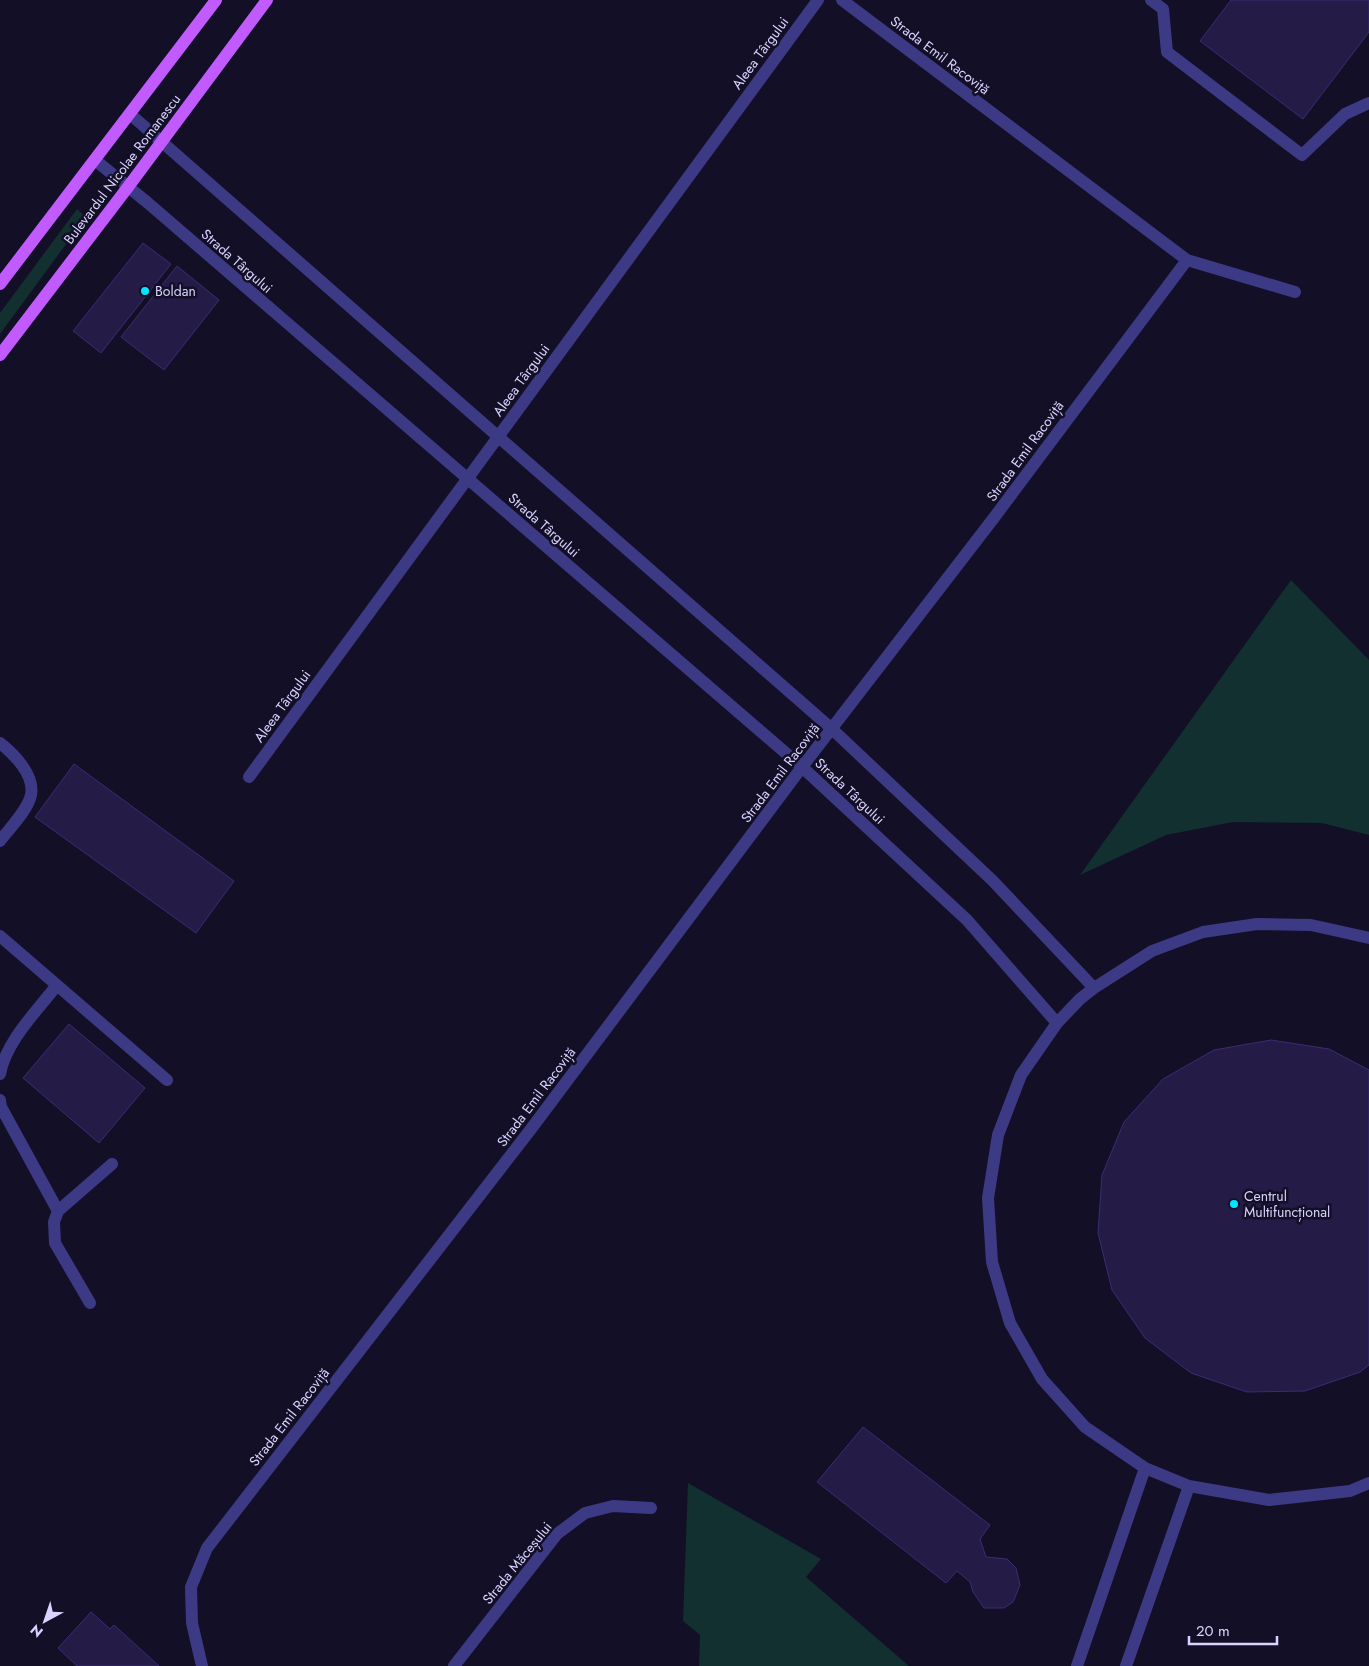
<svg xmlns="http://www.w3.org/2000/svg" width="1369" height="1666" viewBox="0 0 1369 1666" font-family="Jost,sans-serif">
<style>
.green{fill:#12302f}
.building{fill:#241b47;stroke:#3b2d73}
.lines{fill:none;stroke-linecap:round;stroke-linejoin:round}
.minor{stroke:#3d3a85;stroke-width:12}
.major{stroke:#c25bff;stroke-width:12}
.poi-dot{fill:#00e5ff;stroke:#130f26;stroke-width:2}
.labels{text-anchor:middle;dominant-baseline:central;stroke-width:5;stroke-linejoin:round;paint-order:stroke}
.street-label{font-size:14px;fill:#d9d4ff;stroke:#130f26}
.poi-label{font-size:14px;fill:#d9d4ff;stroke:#130f26;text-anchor:start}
</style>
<rect width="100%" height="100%" fill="#130f26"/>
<!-- green -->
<path class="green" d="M 77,209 L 86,217 L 0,334 L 0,313 Z
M 1291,580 L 1369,660 L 1369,835 L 1322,823 L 1233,822 L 1166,835 L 1080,875 Z
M 688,1483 L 821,1559 L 806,1577 L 909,1666 L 699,1666 L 700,1635 L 683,1621 Z"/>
<!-- building -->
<path class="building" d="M 1231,0 L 1369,0 L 1369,32 L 1303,119 L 1200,41 Z
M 143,243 L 171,264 L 101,353 L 73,331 Z
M 177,266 L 219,300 L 164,370 L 121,337 Z
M 74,764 L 234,881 L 196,933 L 35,817 Z
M 69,1024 L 145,1088 L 99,1143 L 23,1078 Z
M 1271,1040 L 1329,1049 L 1369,1070 L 1369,1365 L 1360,1372 L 1305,1391 L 1247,1392 L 1191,1373 L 1145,1338 L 1112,1290 L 1098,1233 L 1102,1175 L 1124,1122 L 1163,1079 L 1214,1050 Z
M 863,1427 L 990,1525 L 980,1539 L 986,1557 L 1007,1559 L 1016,1568 L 1020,1585 L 1013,1602 L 1004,1608 L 984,1608 L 973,1592 L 970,1582 L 957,1571 L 946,1583 L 817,1482 Z
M 91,1612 L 110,1629 L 114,1625 L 159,1666 L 77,1666 L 58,1648 Z"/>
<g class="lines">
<!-- minor -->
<path class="minor" d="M 842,0 L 1187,260 L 1295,292
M 1151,0 L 1163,9 L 1167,52 L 1302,155 L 1345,114 L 1369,103
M 130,114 L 832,729 L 993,881 L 1094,988
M 95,160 L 148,203 L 802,767 L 967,920 L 1057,1023
M 0,743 C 14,754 35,775 31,795 C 28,810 9,829 0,841
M 249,777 L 818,0
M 0,936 L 167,1080
M 1369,938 L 1311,925 L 1257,924 L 1203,932 L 1152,951 L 1094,988 L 1080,999 L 1057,1023 L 1021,1075 L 998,1135 L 988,1198 L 992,1262 L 1010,1323 L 1042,1379 L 1085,1427 L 1145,1468 L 1189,1486 L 1269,1500 L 1350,1491 L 1369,1483
M 0,1074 C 6,1041 37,1011 57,985
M 0,1100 L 1,1107 L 58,1211 L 54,1222 L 55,1243 L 90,1303
M 58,1211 L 112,1164
M 202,1666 L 192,1623 L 191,1587 L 207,1548 L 531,1129 L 802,767 L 993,519 L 1187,260
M 454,1666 L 557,1534 L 585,1513 L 613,1506 L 651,1508
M 1077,1666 L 1145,1468
M 1126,1666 L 1189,1486"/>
<!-- major -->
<path class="major" d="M 0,284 L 216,0
M 0,355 L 128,187 L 267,0"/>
</g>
<!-- markers -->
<g class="poi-dot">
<circle cx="145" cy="291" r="5"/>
<circle cx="1234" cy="1204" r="5"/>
</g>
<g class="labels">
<!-- street labels -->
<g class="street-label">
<text transform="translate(760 53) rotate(-54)">Aleea Târgului</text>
<text transform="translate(940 55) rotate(37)">Strada Emil Racoviță</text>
<text transform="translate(122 169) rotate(-53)">Bulevardul Nicolae Romanescu</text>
<text transform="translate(237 261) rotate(41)">Strada Târgului</text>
<text transform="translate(521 380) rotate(-54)">Aleea Târgului</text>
<text transform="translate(1025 451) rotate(-54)">Strada Emil Racoviță</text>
<text transform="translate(544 525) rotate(41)">Strada Târgului</text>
<text transform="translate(282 706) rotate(-54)">Aleea Târgului</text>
<text transform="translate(780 773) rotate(-53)">Strada Emil Racoviță</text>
<text transform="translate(850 791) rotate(43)">Strada Târgului</text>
<text transform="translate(536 1097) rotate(-53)">Strada Emil Racoviță</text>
<text transform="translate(289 1417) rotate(-52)">Strada Emil Racoviță</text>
<text transform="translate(517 1563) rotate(-51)">Strada Măceșului</text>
</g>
<!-- poi labels -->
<g class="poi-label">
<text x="155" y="291">Boldan</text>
<text x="1244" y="1196">Centrul<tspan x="1244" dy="16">Multifuncțional</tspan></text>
</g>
</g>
<!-- north arrow -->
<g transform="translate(45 1621) rotate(220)" stroke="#130f26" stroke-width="4" paint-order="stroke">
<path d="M0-4L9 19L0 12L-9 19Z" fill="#d9d4ff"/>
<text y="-8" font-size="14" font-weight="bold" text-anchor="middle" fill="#d9d4ff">N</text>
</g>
<!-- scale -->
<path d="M1189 1636v8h88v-8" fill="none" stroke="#d9d4ff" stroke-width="2.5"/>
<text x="1196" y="1636" font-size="15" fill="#d9d4ff" stroke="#130f26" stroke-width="4" paint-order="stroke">20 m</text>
</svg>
